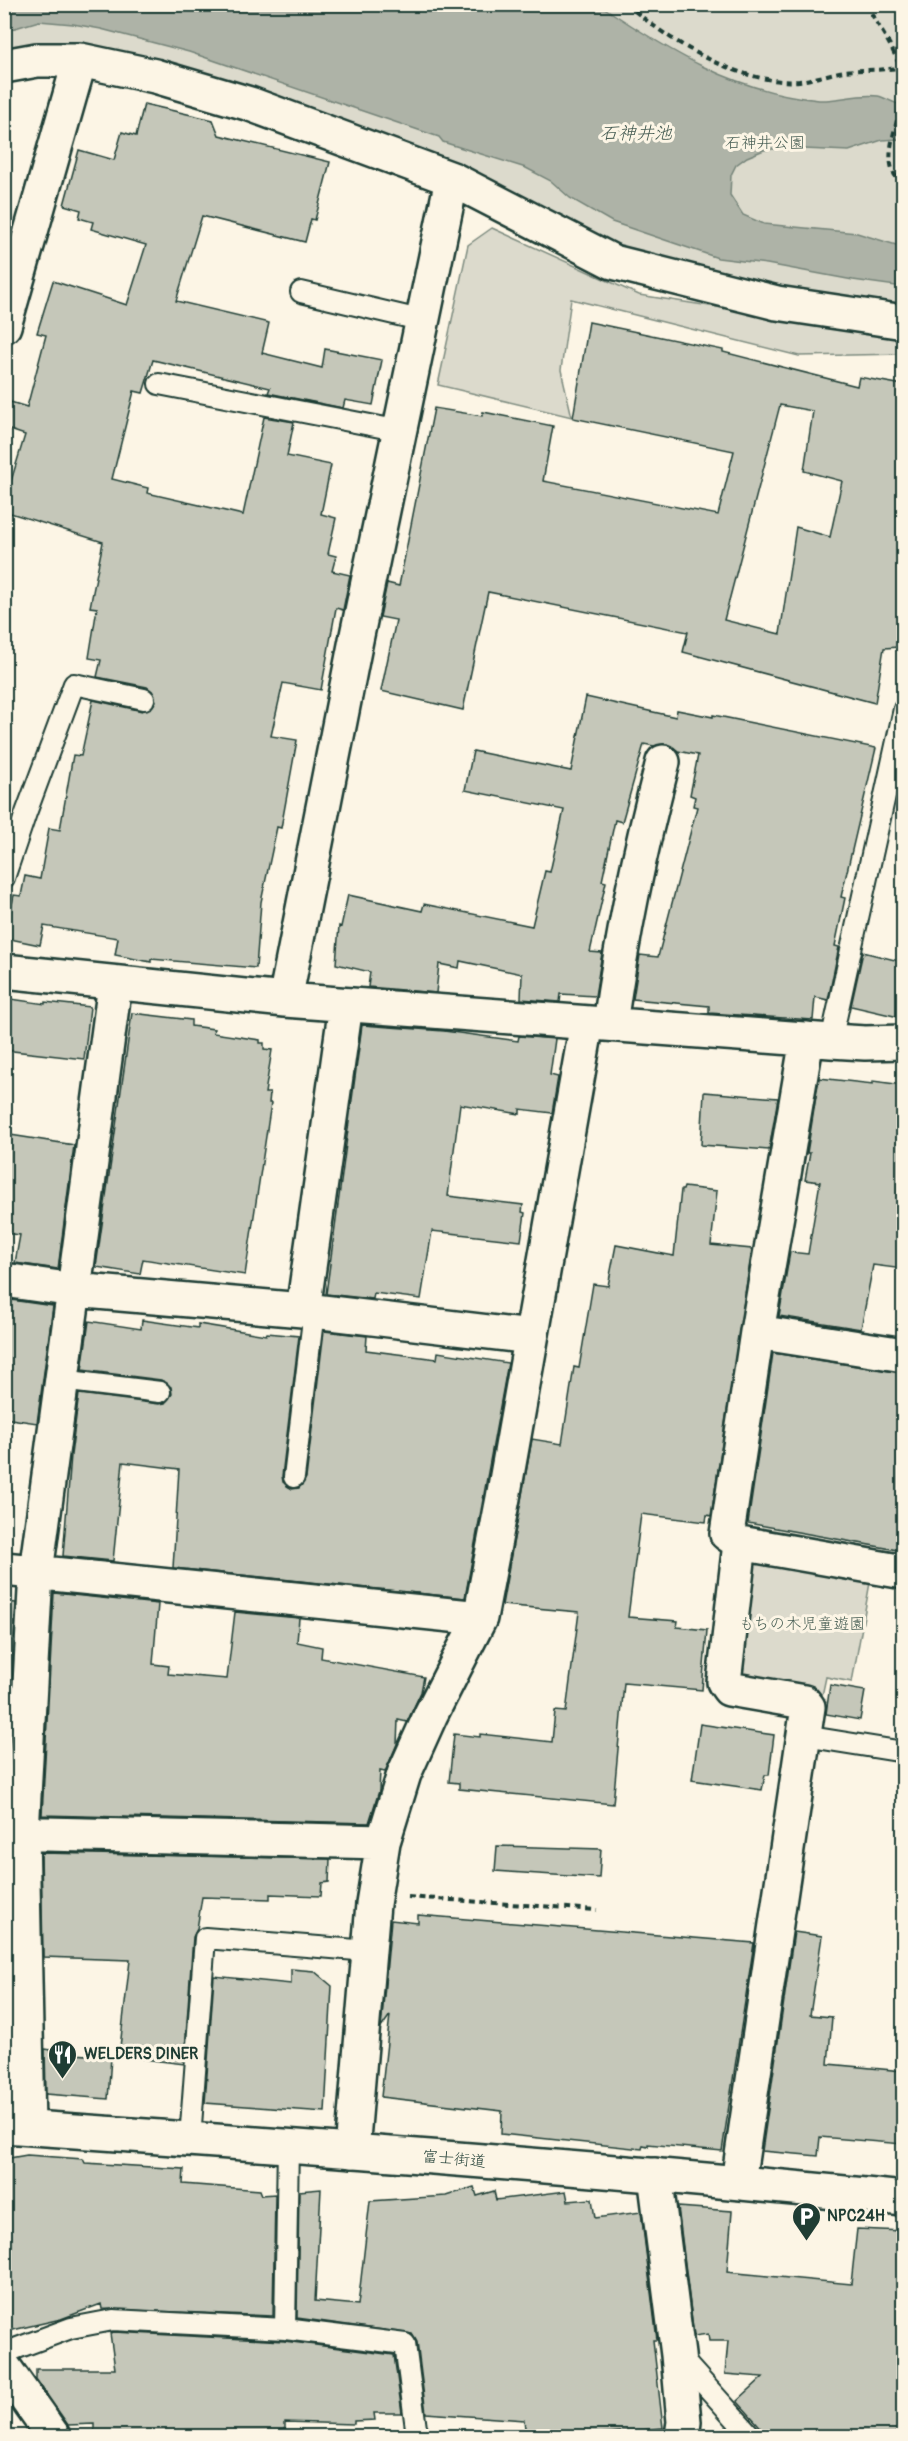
<svg xmlns="http://www.w3.org/2000/svg" width="908" height="2441" viewBox="0 0 908 2441" font-family="Pangolin,'Klee One',sans-serif">
<style>
.green{fill:#dcdacc;stroke:#7e8c80;stroke-width:1.5}
.water{fill:#aeb3a7;stroke:#758479;stroke-width:1.5}
.building{fill:#c5c7b9;stroke:#1f3d34;stroke-width:1.5;fill-rule:evenodd}
.lines{fill:none;stroke-linecap:round;stroke-linejoin:round}
.service-casing{stroke:#1f3d34;stroke-width:24}
.minor-casing{stroke:#1f3d34;stroke-width:38}
.primary-casing{stroke:#1f3d34;stroke-width:38}
.path{stroke:#1f3d34;stroke-width:4;stroke-dasharray:6 4.5;stroke-linecap:butt}
.service{stroke:#fcf5e5;stroke-width:20}
.minor{stroke:#fcf5e5;stroke-width:33}
.primary{stroke:#fcf5e5;stroke-width:33}
.labels{text-anchor:middle;dominant-baseline:central;stroke-width:6;stroke-linejoin:round;paint-order:stroke}
.park-label{font-size:16px;fill:#455c52;stroke:#fcf5e5}
.poi-label{font-size:16px;font-weight:bold;fill:#1f3d34;stroke:#fcf5e5;text-anchor:start}
.street-label{font-size:16px;fill:#1f3d34;stroke:#fcf5e5}
.water-label{font-size:18px;font-style:italic;fill:#435a51;stroke:#fcf5e5}
</style>
<rect width="100%" height="100%" fill="#fcf5e5"/>
<filter id="ink" filterUnits="userSpaceOnUse"><feTurbulence type="fractalNoise" baseFrequency=".0167" numOctaves="2"/><feDisplacementMap in="SourceGraphic" scale="12" xChannelSelector="R" yChannelSelector="G"/><feConvolveMatrix kernelMatrix="1 2 1 2 8 2 1 2 1" color-interpolation-filters="sRGB"/></filter>
<g filter="url(#ink)">
<!-- green -->
<path class="green" d="M 5,5 L 903,5 L 903,306 L 780,290 L 614,246 L 458,168 L 5,55 Z
M 492,228 L 639,295 L 903,336 L 903,354 L 799,356 L 571,299 L 561,370 L 572,417 L 438,385 L 468,245 Z
M 764,1557 L 871,1577 L 852,1682 L 826,1677 L 822,1696 L 745,1682 L 735,1666 L 749,1571 Z"/>
<!-- water -->
<path class="water" d="M 5,4 L 600,5 C 669,51 734,92 819,100 C 838,101 859,93 878,96 C 887,98 893,104 903,105 L 903,143 L 899,139 L 882,140 L 849,151 L 781,148 L 764,150 L 747,157 L 736,165 L 731,175 L 730,195 L 743,215 L 764,224 L 857,233 L 903,247 L 903,287 L 853,280 L 767,264 L 718,258 L 612,222 L 570,198 L 551,181 L 526,168 L 443,142 L 439,137 L 189,52 L 101,29 L 73,24 L 39,21 L 5,31 Z"/>
<!-- building -->
<path class="building" d="M 144,104 L 213,120 L 219,135 L 330,162 L 315,220 L 311,219 L 305,242 L 202,216 L 176,301 L 269,323 L 262,353 L 322,368 L 325,349 L 382,360 L 373,405 L 345,400 L 343,408 L 268,393 L 270,388 L 153,360 L 143,393 L 134,391 L 112,479 L 148,488 L 147,493 L 243,515 L 264,417 L 294,422 L 287,456 L 331,465 L 321,514 L 336,518 L 328,554 L 336,556 L 332,571 L 350,575 L 343,610 L 336,608 L 321,690 L 283,683 L 271,736 L 297,740 L 281,828 L 277,827 L 261,902 L 256,968 L 151,959 L 151,962 L 115,955 L 118,938 L 44,926 L 40,945 L 5,938 L 14,895 L 21,896 L 25,876 L 40,879 L 49,828 L 60,830 L 73,755 L 81,756 L 93,700 L 142,711 L 152,707 L 156,701 L 152,691 L 147,687 L 97,677 L 101,660 L 89,658 L 97,608 L 90,607 L 103,542 L 4,511 L 4,504 L 25,435 L 4,428 L 4,400 L 27,407 L 46,335 L 37,333 L 53,281 L 127,305 L 146,245 L 91,229 L 93,222 L 79,218 L 81,210 L 64,205 L 79,150 L 114,160 L 122,132 L 136,136 Z
M 589,322 L 723,350 L 723,352 L 857,386 L 859,377 L 903,385 L 903,489 L 897,516 L 903,517 L 903,618 L 899,647 L 884,648 L 875,703 L 683,652 L 688,632 L 488,592 L 463,710 L 381,691 L 396,620 L 380,617 L 387,583 L 399,586 L 434,408 L 482,416 L 483,412 L 553,426 L 543,481 L 718,515 L 734,451 L 573,418 ZM 780,405 L 813,411 L 804,471 L 842,481 L 830,537 L 796,527 L 780,634 L 724,620 Z
M 586,697 L 676,717 L 677,710 L 713,717 L 713,715 L 876,748 L 841,897 L 845,898 L 835,946 L 839,947 L 828,1000 L 815,997 L 813,1020 L 709,1013 L 709,1006 L 633,999 L 640,955 L 658,957 L 697,807 L 693,806 L 695,797 L 690,795 L 698,755 L 678,751 L 667,744 L 654,746 L 644,744 L 622,822 L 615,820 L 602,881 L 606,882 L 590,952 L 602,953 L 595,996 L 561,994 L 560,1002 L 521,999 L 522,974 L 460,961 L 459,968 L 439,964 L 436,993 L 368,987 L 370,972 L 336,964 L 339,926 L 341,927 L 348,895 L 422,911 L 424,904 L 532,926 L 545,871 L 550,872 L 564,810 L 465,790 L 473,751 L 571,771 Z
M 863,952 L 903,962 L 903,1018 L 851,1006 Z
M 4,998 L 45,1004 L 45,1002 L 90,1007 L 84,1059 L 4,1050 Z
M 132,1013 L 191,1020 L 191,1026 L 214,1029 L 213,1033 L 260,1040 L 260,1043 L 264,1043 L 264,1049 L 272,1050 L 265,1093 L 270,1093 L 269,1103 L 271,1103 L 245,1275 L 143,1259 L 140,1274 L 96,1267 Z
M 362,1025 L 444,1031 L 518,1041 L 519,1036 L 555,1039 L 550,1075 L 558,1077 L 552,1113 L 520,1109 L 520,1114 L 460,1104 L 448,1196 L 523,1205 L 522,1212 L 525,1213 L 521,1241 L 432,1231 L 421,1299 L 374,1293 L 373,1299 L 326,1294 Z
M 819,1078 L 873,1084 L 873,1081 L 903,1085 L 903,1269 L 873,1265 L 861,1329 L 779,1316 L 790,1252 L 808,1254 L 820,1182 L 805,1180 L 810,1153 L 807,1153 Z
M 704,1092 L 778,1098 L 769,1150 L 701,1145 Z
M 4,1134 L 74,1145 L 58,1269 L 15,1263 L 20,1235 L 4,1233 Z
M 684,1187 L 717,1191 L 711,1245 L 752,1249 L 711,1516 L 707,1515 L 706,1522 L 641,1514 L 628,1617 L 678,1621 L 677,1627 L 707,1630 L 702,1690 L 624,1683 L 613,1804 L 459,1789 L 459,1783 L 449,1782 L 454,1734 L 480,1737 L 480,1734 L 552,1742 L 555,1711 L 566,1712 L 579,1612 L 502,1605 L 532,1439 L 562,1444 L 574,1367 L 579,1368 L 593,1284 L 608,1286 L 616,1245 L 674,1256 L 681,1190 L 683,1190 Z
M 4,1299 L 53,1306 L 37,1423 L 4,1418 Z
M 142,1320 L 198,1328 L 198,1324 L 266,1335 L 267,1333 L 299,1336 L 282,1476 L 283,1482 L 292,1489 L 299,1488 L 306,1478 L 324,1331 L 367,1336 L 366,1350 L 437,1359 L 438,1352 L 508,1363 L 465,1598 L 173,1568 L 179,1469 L 123,1462 L 113,1561 L 63,1556 L 71,1455 L 79,1394 L 159,1404 L 165,1403 L 172,1394 L 171,1387 L 161,1380 L 82,1370 L 89,1321 L 141,1329 Z
M 773,1353 L 903,1373 L 903,1551 L 748,1523 Z
M 54,1593 L 158,1604 L 153,1664 L 169,1666 L 168,1674 L 227,1679 L 235,1612 L 299,1618 L 297,1642 L 322,1647 L 321,1658 L 424,1677 L 421,1692 L 407,1722 L 398,1720 L 397,1744 L 385,1772 L 380,1771 L 379,1791 L 369,1823 L 42,1815 Z
M 4,1602 L 16,1603 L 4,1809 Z
M 830,1685 L 865,1691 L 860,1720 L 826,1714 Z
M 700,1724 L 774,1735 L 769,1775 L 765,1775 L 762,1790 L 692,1780 Z
M 497,1846 L 601,1849 L 599,1878 L 495,1871 Z
M 41,1853 L 330,1859 L 329,1882 L 322,1883 L 321,1896 L 270,1894 L 270,1899 L 202,1897 L 197,1929 L 193,1937 L 184,2064 L 119,2056 L 130,1960 L 43,1957 Z
M 418,1915 L 754,1943 L 722,2151 L 648,2144 L 648,2146 L 643,2145 L 642,2149 L 501,2134 L 502,2111 L 381,2097 L 390,2015 L 381,2028 L 391,1920 L 418,1923 Z
M 794,1932 L 822,1936 L 810,2015 L 832,2017 L 828,2064 L 903,2071 L 903,2144 L 820,2137 L 818,2156 L 762,2151 Z
M 291,1969 L 314,1971 L 332,1986 L 325,2112 L 205,2103 L 214,1976 L 291,1984 Z
M 45,2049 L 52,2050 L 51,2052 L 111,2057 L 108,2099 L 46,2094 Z
M 27,2155 L 83,2159 L 85,2163 L 184,2169 L 183,2184 L 260,2190 L 262,2195 L 275,2194 L 273,2316 L 102,2309 L 101,2304 L 61,2319 L 4,2332 L 4,2159 Z
M 474,2187 L 477,2196 L 494,2191 L 496,2200 L 566,2191 L 568,2201 L 592,2199 L 595,2218 L 641,2212 L 657,2340 L 653,2340 L 663,2428 L 577,2436 L 526,2436 L 524,2420 L 426,2413 L 417,2342 L 412,2334 L 297,2318 L 299,2191 L 321,2189 L 315,2301 L 358,2305 L 370,2201 L 446,2196 Z
M 678,2207 L 732,2211 L 727,2272 L 851,2284 L 857,2229 L 903,2231 L 903,2436 L 767,2434 L 737,2401 L 763,2377 L 725,2374 L 728,2341 L 709,2341 L 708,2334 L 694,2336 Z
M 114,2332 L 284,2341 L 394,2355 L 402,2413 L 374,2413 L 375,2420 L 354,2421 L 354,2424 L 285,2422 L 285,2436 L 94,2436 L 94,2424 L 68,2425 L 36,2379 L 36,2369 L 115,2369 L 110,2333 Z"/>
<g class="lines">
<defs>
<path id="service" d="M 301,292 L 424,321
M 159,384 L 401,431
M 4,878 L 26,813 L 74,684 L 144,699
M 831,1041 L 904,709
M 61,1380 L 160,1392
M 294,1477 L 314,1311
M 804,1736 L 904,1752
M 190,2139 L 205,1938 L 369,1951
M 285,2329 L 288,2145
M 4,2353 L 71,2328 L 113,2320 L 285,2329 L 405,2344 L 417,2436
M 680,2357 L 751,2436"/>
<path id="minor" d="M 4,66 L 37,60 L 80,60 L 155,76 L 250,104 L 452,179 L 613,262 L 777,303 L 904,322
M 4,326 L 80,60
M 4,971 L 285,1000 L 831,1041 L 865,1043 L 904,1042
M 285,1000 L 356,640 L 452,179
M 610,1024 C 622,936 640,849 663,762
M 807,1039 L 757,1332 L 727,1534 L 740,1543 L 904,1572
M 4,1280 L 74,1290 L 314,1311 L 531,1337
M 303,1310 L 346,1005
M 757,1332 L 904,1355
M 4,1569 L 480,1618
M 4,1833 L 383,1842
M 28,2127 L 22,1833 L 36,1572 L 115,984
M 352,2151 L 373,1904 L 383,1842 L 404,1774 L 431,1714 L 480,1618 L 503,1498 L 587,1023
M 655,2175 L 678,2355 L 684,2422 L 682,2436
M 738,2182 L 808,1707 L 804,1702 L 729,1689 L 724,1682 L 740,1543
M 4,2367 L 53,2436"/>
<path id="primary" d="M 4,2126 C 304,2147 604,2168 904,2199"/>
</defs>
<!-- service casing -->
<use href="#service" class="service-casing"/>
<!-- minor casing -->
<use href="#minor" class="minor-casing"/>
<!-- primary casing -->
<use href="#primary" class="primary-casing"/>
<!-- path -->
<path class="path" d="M 627,4 C 667,41 743,86 799,81 C 814,79 829,74 844,71 C 864,69 884,71 904,67
M 866,4 C 880,31 906,62 903,93 C 901,119 875,167 904,184
M 408,1897 L 597,1910"/>
<!-- service -->
<use href="#service" class="service"/>
<!-- minor -->
<use href="#minor" class="minor"/>
<!-- primary -->
<use href="#primary" class="primary"/>
</g>
</g>
<!-- icons -->
<defs>
<symbol id="restaurant-pin" viewBox="-11 -11 22 30"><path d="M0 17L-7.5 6A9.5 9.5 0 1 1 7.5 6Z" fill="#1f3d34" stroke="#fcf5e5"/><path d="M-5-6h1v4h1v-4h1v4h1v-4h1v5L-1.5 .5V6h-2V.5L-5-1ZM5-6V6H3V1.5H1.5Q1.5-4 5-6Z" fill="#fff"/></symbol>
<symbol id="parking-pin" viewBox="-11 -11 22 30"><path d="M0 17L-7.5 6A9.5 9.5 0 1 1 7.5 6Z" fill="#1f3d34" stroke="#fcf5e5"/><path d="M-3.5-5.5H1a3.5 3.5 0 0 1 0 7H-1V5.5H-3.5ZM-1-3.4V-.6H.8a1.4 1.4 0 0 0 0-2.8Z" fill="#fff"/></symbol>
</defs>
<g fill-rule="evenodd">
<use href="#restaurant-pin" x="46" y="2038" width="33" height="45"/>
<use href="#parking-pin" x="790" y="2200" width="33" height="45"/>
</g>
<g class="labels">
<!-- park labels -->
<g class="park-label">
<text x="765" y="143">石神井公園</text>
<text x="802" y="1624">もちの木児童遊園</text>
</g>
<!-- poi labels -->
<g class="poi-label">
<text x="84" y="2054">WELDERS DINER</text>
<text x="827" y="2216">NPC24H</text>
</g>
<!-- street labels -->
<g class="street-label">
<text transform="translate(454 2159) rotate(5)">富士街道</text>
</g>
<!-- water labels -->
<g class="water-label">
<text x="636" y="133">石神井池</text>
</g>
</g>
<!-- margin -->
<rect width="908" height="2441" fill="none" stroke="#fcf5e5" stroke-width="24"/>
<rect x="12" y="12" width="884" height="2417" fill="none" stroke="#1f3d34" stroke-width="2" filter="url(#ink)"/>
</svg>
